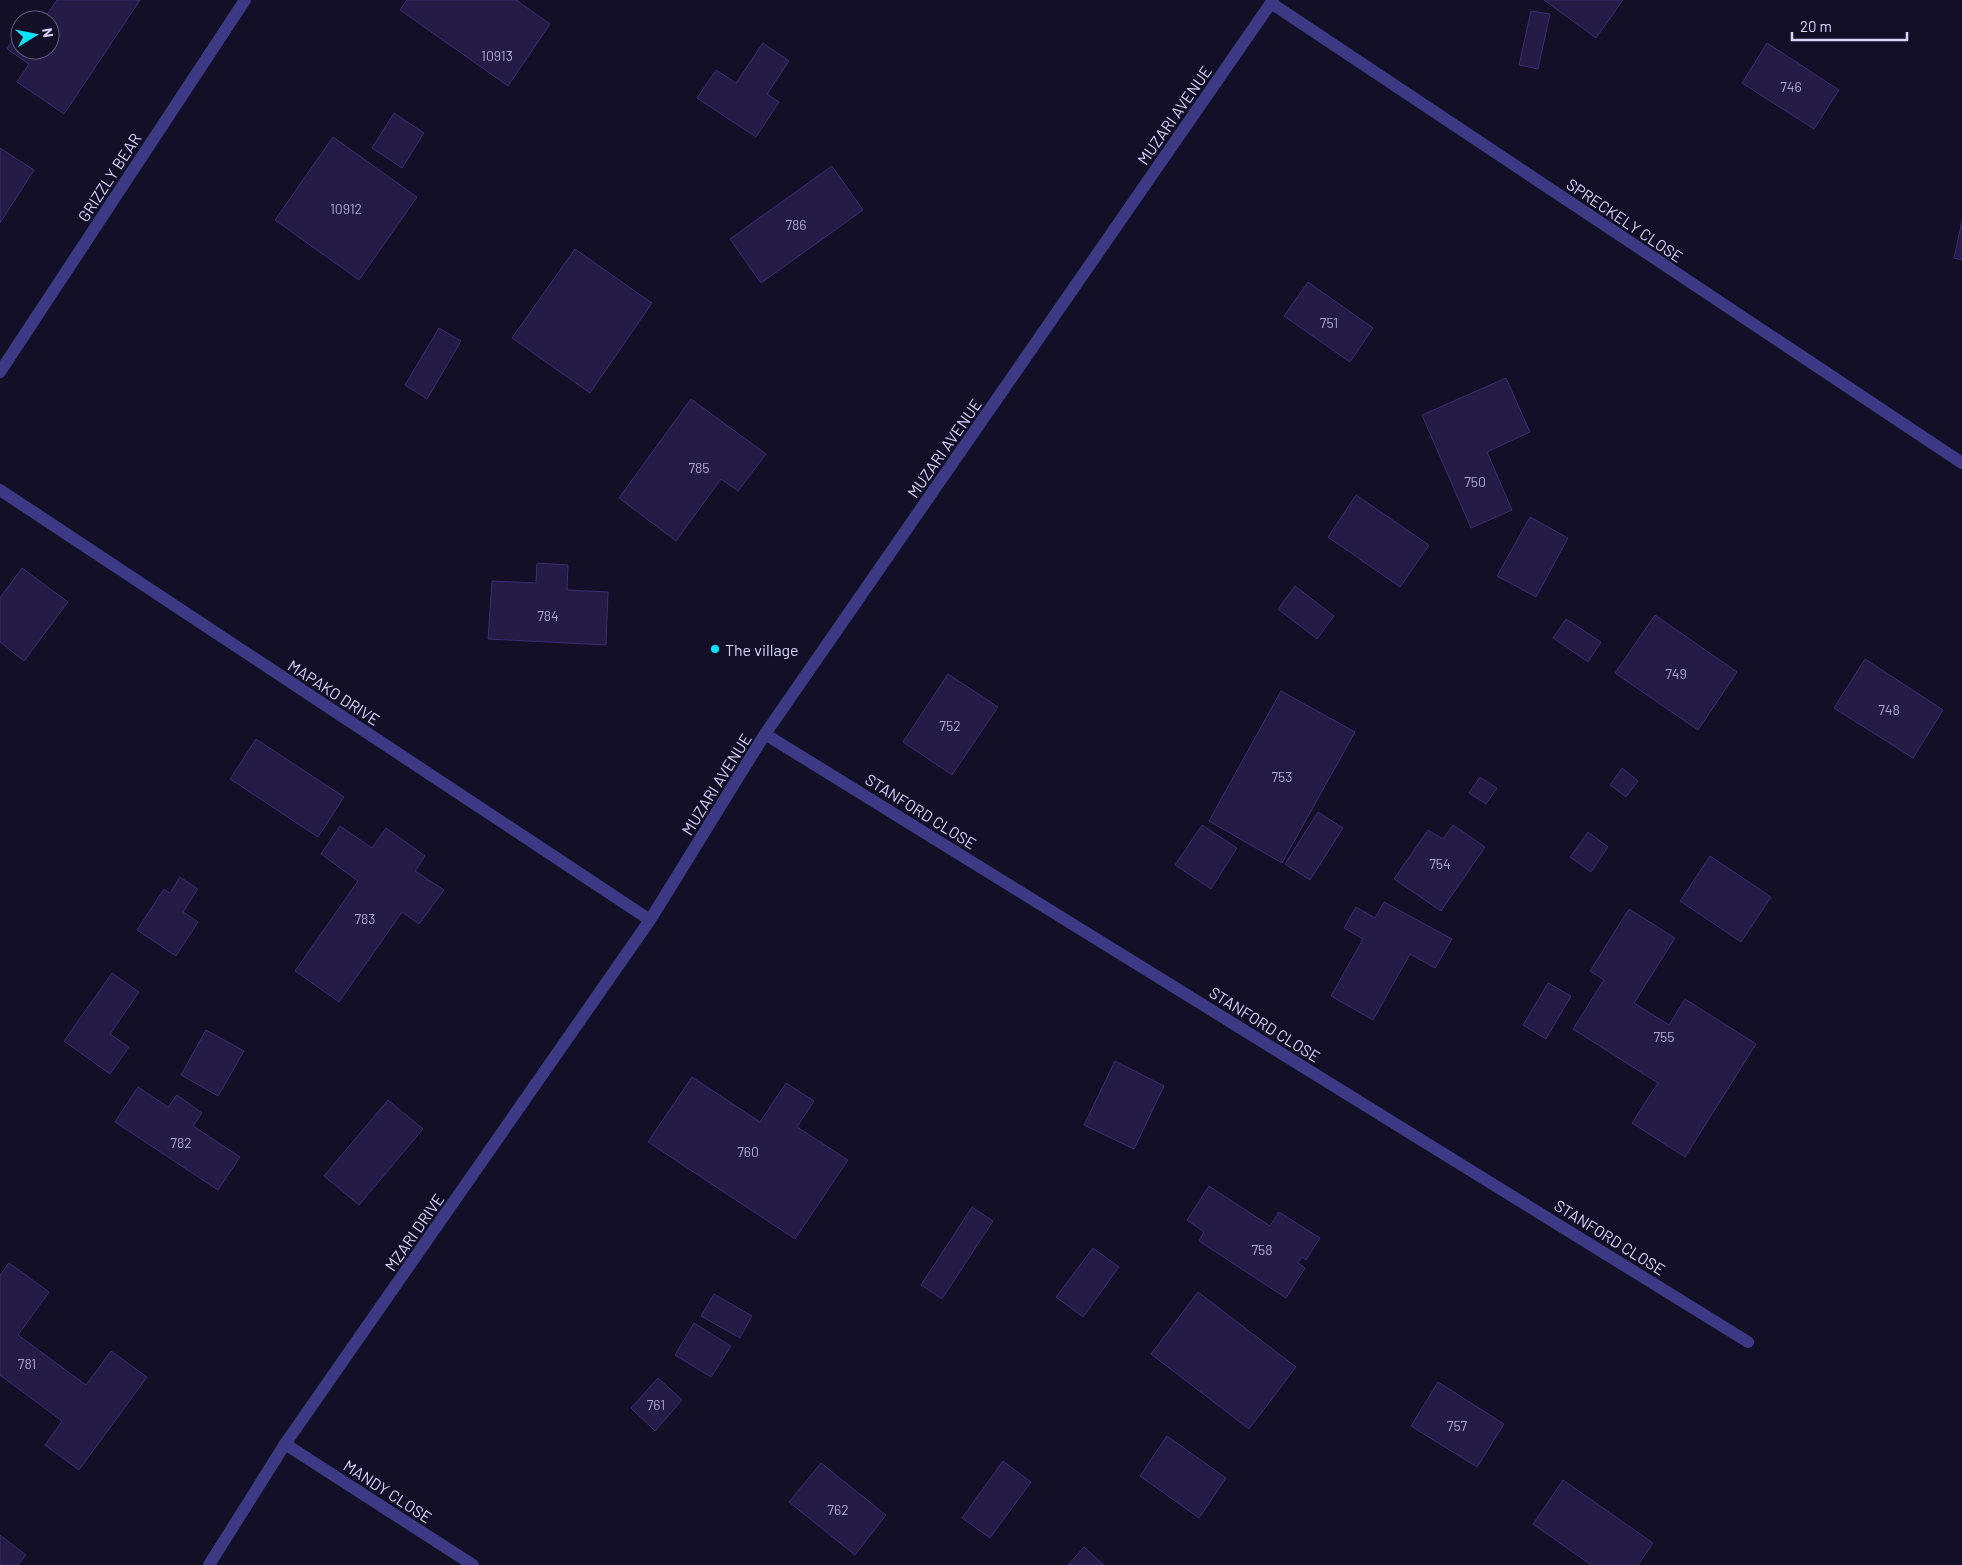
<svg xmlns="http://www.w3.org/2000/svg" width="1962" height="1565" viewBox="0 0 1962 1565" font-family="Barlow,sans-serif">
<style>
.building{fill:#241b47;stroke:#3b2d73}
.lines{fill:none;stroke-linecap:round;stroke-linejoin:round}
.minor{stroke:#3d3a85;stroke-width:12}
.poi-dot{fill:#00e5ff;stroke:#130f26;stroke-width:2}
.labels{text-anchor:middle;dominant-baseline:central;stroke-width:4;stroke-linejoin:round;paint-order:stroke}
.number-label{font-size:14px;fill:#aca6d1}
.street-label{font-size:16px;fill:#d9d4ff;stroke:#130f26}
.poi-label{font-size:16px;fill:#d9d4ff;stroke:#130f26;text-anchor:start}
</style>
<rect width="100%" height="100%" fill="#130f26"/>
<!-- building -->
<path class="building" d="M 57,0 L 140,0 L 64,114 L 17,82 L 29,64 L 7,49 L 20,29 L 20,50 L 50,50 L 50,20 L 43,20 Z
M 407,0 L 516,0 L 550,24 L 508,86 L 400,10 Z
M 1544,0 L 1623,0 L 1596,38 Z
M 1531,11 L 1550,14 L 1538,69 L 1519,65 Z
M 31,12 L 43,20 L 26,20 Z
M 763,43 L 789,61 L 767,94 L 779,102 L 756,137 L 697,98 L 716,70 L 736,83 Z
M 1767,43 L 1839,90 L 1814,129 L 1742,83 Z
M 394,113 L 424,133 L 402,168 L 372,148 Z
M 333,137 L 417,197 L 359,280 L 275,220 Z
M 0,148 L 34,170 L 0,223 Z
M 832,166 L 863,210 L 761,283 L 730,239 Z
M 1962,221 L 1962,260 L 1954,258 Z
M 575,249 L 652,303 L 590,393 L 512,338 Z
M 1308,282 L 1373,328 L 1350,362 L 1284,316 Z
M 439,328 L 461,341 L 427,399 L 405,385 Z
M 1506,378 L 1530,432 L 1487,452 L 1512,510 L 1471,528 L 1422,415 Z
M 691,399 L 766,454 L 738,491 L 721,479 L 676,541 L 619,498 Z
M 1356,495 L 1429,545 L 1400,587 L 1328,537 Z
M 1530,517 L 1568,538 L 1536,597 L 1497,576 Z
M 537,563 L 568,565 L 567,590 L 608,592 L 606,645 L 488,639 L 492,581 L 536,583 Z
M 22,568 L 68,602 L 24,661 L 0,642 L 0,598 Z
M 1295,586 L 1334,616 L 1317,639 L 1278,609 Z
M 1655,615 L 1737,672 L 1698,730 L 1615,673 Z
M 1566,619 L 1601,642 L 1588,662 L 1553,638 Z
M 1865,659 L 1943,710 L 1913,758 L 1834,708 Z
M 948,674 L 998,707 L 952,775 L 903,742 Z
M 1281,691 L 1355,732 L 1282,863 L 1209,821 Z
M 256,739 L 344,797 L 318,837 L 230,779 Z
M 1622,768 L 1638,781 L 1626,797 L 1610,785 Z
M 1480,777 L 1497,788 L 1486,804 L 1469,793 Z
M 1318,812 L 1343,828 L 1310,880 L 1285,864 Z
M 1202,825 L 1237,848 L 1211,889 L 1175,865 Z
M 1453,825 L 1485,847 L 1441,911 L 1394,879 L 1428,830 L 1443,839 Z
M 340,826 L 372,848 L 386,828 L 425,856 L 415,871 L 444,890 L 419,924 L 402,912 L 339,1002 L 295,971 L 358,881 L 321,854 Z
M 1588,832 L 1608,847 L 1591,872 L 1570,857 Z
M 1710,856 L 1771,897 L 1741,942 L 1680,901 Z
M 180,877 L 198,889 L 183,912 L 198,922 L 176,956 L 137,930 L 164,889 L 170,893 Z
M 1384,902 L 1452,939 L 1435,968 L 1410,954 L 1373,1020 L 1331,996 L 1363,939 L 1344,928 L 1356,907 L 1375,918 Z
M 1629,909 L 1675,938 L 1634,1003 L 1669,1025 L 1685,999 L 1756,1044 L 1685,1157 L 1632,1123 L 1658,1083 L 1573,1029 L 1604,980 L 1590,971 Z
M 112,973 L 139,992 L 110,1034 L 129,1047 L 110,1074 L 64,1041 Z
M 1548,983 L 1571,996 L 1546,1039 L 1523,1025 Z
M 206,1030 L 244,1051 L 218,1096 L 181,1075 Z
M 1115,1061 L 1164,1086 L 1134,1149 L 1084,1125 Z
M 692,1077 L 760,1122 L 786,1083 L 814,1101 L 797,1127 L 848,1160 L 795,1239 L 648,1142 Z
M 138,1087 L 168,1107 L 177,1095 L 202,1113 L 193,1126 L 240,1157 L 218,1190 L 115,1122 Z
M 388,1100 L 423,1129 L 359,1205 L 324,1176 Z
M 1209,1186 L 1270,1226 L 1279,1212 L 1320,1238 L 1306,1260 L 1302,1257 L 1298,1263 L 1305,1268 L 1286,1298 L 1199,1241 L 1204,1232 L 1187,1220 Z
M 972,1207 L 993,1221 L 942,1299 L 921,1285 Z
M 1093,1248 L 1119,1267 L 1083,1317 L 1056,1297 Z
M 9,1263 L 49,1292 L 18,1335 L 86,1385 L 111,1351 L 147,1377 L 79,1470 L 45,1445 L 62,1421 L 0,1375 L 0,1275 Z
M 1198,1292 L 1296,1367 L 1249,1429 L 1151,1354 Z
M 714,1294 L 752,1316 L 740,1338 L 701,1316 Z
M 694,1323 L 731,1346 L 711,1377 L 675,1355 Z
M 658,1378 L 682,1400 L 655,1431 L 631,1408 Z
M 1438,1382 L 1504,1424 L 1477,1467 L 1411,1426 Z
M 1167,1436 L 1226,1478 L 1199,1518 L 1140,1476 Z
M 1003,1461 L 1031,1482 L 990,1538 L 962,1518 Z
M 821,1463 L 886,1515 L 855,1555 L 789,1502 Z
M 1563,1480 L 1653,1543 L 1638,1565 L 1591,1565 L 1533,1524 Z
M 0,1535 L 26,1555 L 18,1565 L 0,1565 Z
M 1084,1547 L 1104,1565 L 1068,1565 Z"/>
<g class="lines">
<!-- minor -->
<path class="minor" d="M 1271,3 L 1962,463
M 0,372 L 245,0
M 0,490 L 650,920
M 765,734 L 1748,1342
M 285,1444 L 473,1565
M 209,1565 L 285,1444 L 650,920 L 765,734 L 1273,0"/>
</g>
<!-- markers -->
<circle class="poi-dot" cx="715" cy="649" r="5"/>
<g class="labels">
<!-- number labels -->
<g class="number-label">
<text x="497" y="55">10913</text>
<text x="1791" y="86">746</text>
<text x="346" y="208">10912</text>
<text x="796" y="224">786</text>
<text x="1329" y="322">751</text>
<text x="699" y="467">785</text>
<text x="1475" y="481">750</text>
<text x="548" y="615">784</text>
<text x="1676" y="673">749</text>
<text x="1889" y="709">748</text>
<text x="950" y="725">752</text>
<text x="1282" y="776">753</text>
<text x="1440" y="863">754</text>
<text x="365" y="918">783</text>
<text x="1664" y="1036">755</text>
<text x="181" y="1142">782</text>
<text x="748" y="1151">760</text>
<text x="1262" y="1249">758</text>
<text x="27" y="1363">781</text>
<text x="656" y="1404">761</text>
<text x="1457" y="1425">757</text>
<text x="838" y="1509">762</text>
</g>
<!-- street labels -->
<g class="street-label">
<text transform="translate(1174 115) rotate(-55)">MUZARI AVENUE</text>
<text transform="translate(109 177) rotate(-57)">GRIZZLY BEAR</text>
<text transform="translate(1625 220) rotate(34)">SPRECKELY CLOSE</text>
<text transform="translate(944 448) rotate(-55)">MUZARI AVENUE</text>
<text transform="translate(334 692) rotate(33)">MAPAKO DRIVE</text>
<text transform="translate(716 784) rotate(-58)">MUZARI AVENUE</text>
<text transform="translate(921 811) rotate(32)">STANFORD CLOSE</text>
<text transform="translate(1265 1024) rotate(32)">STANFORD CLOSE</text>
<text transform="translate(414 1232) rotate(-55)">MZARI DRIVE</text>
<text transform="translate(1610 1237) rotate(32)">STANFORD CLOSE</text>
<text transform="translate(388 1491) rotate(33)">MANDY CLOSE</text>
</g>
<!-- poi labels -->
<g class="poi-label">
<text x="725" y="649">The village</text>
</g>
</g>
<!-- north arrow -->
<g transform="translate(35 35) rotate(80)"><circle r="24" fill="#130f26" stroke="#625e7d"/>
<path d="M0-4L9 19L0 12L-9 19Z" fill="#00e5ff"/>
<text y="-8" font-size="14" font-weight="bold" text-anchor="middle" fill="#d9d4ff">N</text>
</g>
<!-- scale -->
<path d="M1792 32v8h115v-8" fill="none" stroke="#d9d4ff" stroke-width="2.5"/>
<text x="1800" y="32" font-size="15" fill="#d9d4ff" stroke="#130f26" stroke-width="4" paint-order="stroke">20 m</text>
</svg>
